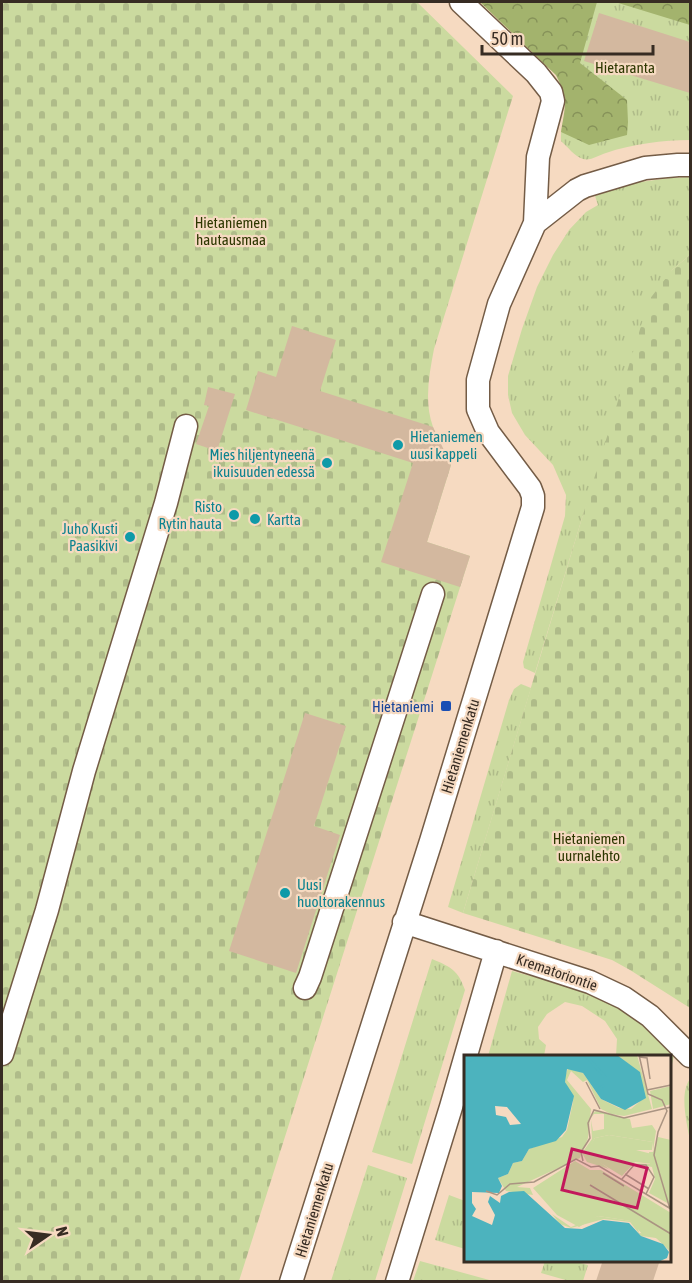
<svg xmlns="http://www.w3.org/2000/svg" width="692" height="1283" viewBox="0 0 692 1283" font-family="'Asap Condensed',sans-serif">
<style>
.grass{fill:url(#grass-tufts)}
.forest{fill:url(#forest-crowns)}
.cemetery{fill:url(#cemetery-stones)}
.building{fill:#d3b89f}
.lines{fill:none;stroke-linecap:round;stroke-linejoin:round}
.minor-casing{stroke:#745c46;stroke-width:25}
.minor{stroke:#fff;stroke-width:22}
.culture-dot{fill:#0f9aa8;stroke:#f6dac1;stroke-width:2}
.transit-dot{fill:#1a4fb4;stroke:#f6dac1;stroke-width:2}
.labels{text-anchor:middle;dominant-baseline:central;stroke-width:4.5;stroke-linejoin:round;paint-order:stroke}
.park-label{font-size:15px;fill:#2d3700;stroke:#f6dac1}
.culture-label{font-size:15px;fill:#0d838f;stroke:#f6dac1;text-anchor:start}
.transit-label{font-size:15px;fill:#164399;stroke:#f6dac1;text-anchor:end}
.street-label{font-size:15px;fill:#372c23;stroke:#f6dac1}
.inset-river{fill:none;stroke:#4cb3be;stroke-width:3}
.inset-road{fill:none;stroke:#aa9482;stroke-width:1.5}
.view{fill:#c2185b;fill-opacity:0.15;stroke:#c2185b;stroke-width:3}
.inset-edge{fill:none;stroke:#372c23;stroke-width:3}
</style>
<defs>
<pattern id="grass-tufts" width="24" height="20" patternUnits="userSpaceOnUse" patternTransform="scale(1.5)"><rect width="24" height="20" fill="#cbda9f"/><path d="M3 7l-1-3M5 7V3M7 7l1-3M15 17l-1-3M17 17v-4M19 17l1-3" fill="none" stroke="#afbb89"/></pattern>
<pattern id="forest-crowns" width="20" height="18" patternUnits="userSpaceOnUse" patternTransform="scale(1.5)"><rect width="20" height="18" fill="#a3b36d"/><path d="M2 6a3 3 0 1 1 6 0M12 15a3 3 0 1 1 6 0" fill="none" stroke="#869259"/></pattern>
<pattern id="cemetery-stones" width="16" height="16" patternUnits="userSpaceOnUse" patternTransform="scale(1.5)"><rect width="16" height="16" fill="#cbda9f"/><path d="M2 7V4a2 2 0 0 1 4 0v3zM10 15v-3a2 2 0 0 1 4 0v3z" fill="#afbb89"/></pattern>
</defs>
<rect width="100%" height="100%" fill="#f6dac1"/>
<!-- grass -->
<path class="grass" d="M 480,2 L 690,2 L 690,140 C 663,140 632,144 606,153 C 599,155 591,161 583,159 C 575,157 567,146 561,141 C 560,128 566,115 566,103 C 565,93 560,84 556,75 Z
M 690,177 L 690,255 L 672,270 L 582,518 L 535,673 L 524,668 L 523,662 L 565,516 L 566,495 L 553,465 L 525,435 L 512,413 L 508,395 L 508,376 L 522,329 L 537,287 L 553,255 L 569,230 L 586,212 L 598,205 L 595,196 L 633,183 L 670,178 Z
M 521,684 L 531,688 L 463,913 L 448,907 L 509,700 L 514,689 Z
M 432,959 C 451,967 458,970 465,990 L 412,1164 L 372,1152 Z
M 512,971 L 572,987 L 619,1008 L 645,1022 L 675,1052 L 670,1072 L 670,1056 L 616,1056 L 617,1039 L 605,1021 L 582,1006 L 565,1002 L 547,1014 L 538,1027 L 539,1039 L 546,1045 L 544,1056 L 488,1056 Z
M 690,1079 L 690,1140 C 687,1124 679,1093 690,1079 Z
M 368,1165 L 407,1178 L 375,1281 L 331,1281 Z
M 449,1195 L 465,1201 L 465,1249 L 435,1240 Z
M 420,1261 L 493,1281 L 413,1281 Z
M 545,1261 L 573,1261 L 588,1265 L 583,1281 L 569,1281 L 541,1273 Z"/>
<!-- forest -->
<path class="forest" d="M 480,2 L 597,2 L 580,63 L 627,100 L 628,122 L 627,135 L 589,145 L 561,132 C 565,106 569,100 556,75 Z
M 615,2 L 690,2 L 690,25 Z"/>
<!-- cemetery -->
<path class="cemetery" d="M 2,2 L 417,2 L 513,96 L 434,349 C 429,375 424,402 433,427 C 438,440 445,453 451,465 L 427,542 L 470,556 L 239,1281 L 2,1282 Z
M 690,255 L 690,1008 L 630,970 L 612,960 L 463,913 L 582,518 L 649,300 L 672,270 Z"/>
<!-- building -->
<path class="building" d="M 599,13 L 690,42 L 690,93 L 584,61 Z
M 292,326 L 336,340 L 320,391 L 433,427 L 451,465 L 427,542 L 470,556 L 460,587 L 381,562 L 413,463 L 246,410 L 258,371 L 276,377 Z
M 208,387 L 235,394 L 217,451 L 196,444 L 209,406 L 204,405 Z
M 305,713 L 346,726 L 314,826 L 340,835 L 296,973 L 229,951 Z
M 603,1260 L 660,1260 L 653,1281 L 596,1281 Z"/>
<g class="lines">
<defs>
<path id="minor" d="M 535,223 L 577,190 L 585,186 L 645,168 L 678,165 L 690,165
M 404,922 L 590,982 L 624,998 L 650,1016 L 690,1056
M 305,988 L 310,977 L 433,594
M 2,1054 L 47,910 L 84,771 L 166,503 L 186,426
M 291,1282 L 431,841 L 533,507 L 533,496 L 530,488 L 488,432 L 478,409 L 478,380 L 499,304 L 535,223 L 538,157 L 553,101 L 551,92 L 536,73 L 461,2
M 397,1282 L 451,1107 L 496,951"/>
</defs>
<!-- minor casing -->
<use href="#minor" class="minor-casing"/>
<!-- minor -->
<use href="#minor" class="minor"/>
</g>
<!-- markers -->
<g class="culture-dot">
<circle cx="398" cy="445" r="6"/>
<circle cx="327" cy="463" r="6"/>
<circle cx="234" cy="515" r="6"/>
<circle cx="255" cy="519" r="6"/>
<circle cx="130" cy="537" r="6"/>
<circle cx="285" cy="893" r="6"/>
</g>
<rect class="transit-dot" x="440" y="700" width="12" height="12" rx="3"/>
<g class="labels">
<!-- park labels -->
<g class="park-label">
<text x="625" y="67">Hietaranta</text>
<text x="231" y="222">Hietaniemen<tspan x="231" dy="17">hautausmaa</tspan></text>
<text x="589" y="838">Hietaniemen<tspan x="589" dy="17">uurnalehto</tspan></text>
</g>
<!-- culture labels -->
<g class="culture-label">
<text x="410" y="436">Hietaniemen<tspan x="410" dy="17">uusi kappeli</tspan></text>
<text x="315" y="454" text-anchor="end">Mies hiljentyneenä<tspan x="315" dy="17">ikuisuuden edessä</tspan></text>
<text x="222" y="506" text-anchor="end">Risto<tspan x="222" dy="17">Rytin hauta</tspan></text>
<text x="267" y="519">Kartta</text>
<text x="118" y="528" text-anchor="end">Juho Kusti<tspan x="118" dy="17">Paasikivi</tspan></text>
<text x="297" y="884">Uusi<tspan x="297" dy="17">huoltorakennus</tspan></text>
</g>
<!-- transit labels -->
<g class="transit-label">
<text x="434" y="706">Hietaniemi</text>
</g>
<!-- street labels -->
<g class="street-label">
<text transform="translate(460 746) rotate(-73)">Hietaniemenkatu</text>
<text transform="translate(557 972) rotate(19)">Krematoriontie</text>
<text transform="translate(314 1210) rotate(-73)">Hietaniemenkatu</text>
</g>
</g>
<!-- overview -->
<g transform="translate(464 1055)">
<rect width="207" height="207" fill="#f6dac1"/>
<path d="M 153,0 L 173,0 L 188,54 L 160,61 L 147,59 L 137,54 L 123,25 L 119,27 L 107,16 L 103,25 L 127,54 L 124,83 L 116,103 L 53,132 L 66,133 L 69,140 L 42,136 L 34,123 L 44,119 L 49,108 L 58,106 L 65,94 L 98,82 L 103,75 L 109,47 L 100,24 L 104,13 L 119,18 L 137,44 L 155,53 L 167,54 L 181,42 L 176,18 ZM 207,31 L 207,49 L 189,54 L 186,36 ZM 132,56 L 166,64 L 168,73 L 188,70 L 192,76 L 189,96 L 189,87 L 145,80 L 131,83 L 123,97 L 145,114 L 123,107 L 118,98 L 128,84 L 127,65 L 129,76 L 140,74 L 140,59 L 130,59 L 127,63 L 129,58 ZM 194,82 L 207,85 L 207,150 L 185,138 L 191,124 L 188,112 L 168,108 L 186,109 L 185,97 L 189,97 ZM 88,159 L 107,172 L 134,161 L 167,166 L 173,169 L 175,178 L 188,179 L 207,192 L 207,197 L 192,183 L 177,181 L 166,167 L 140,164 L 107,173 L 96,169 Z" fill="#cbda9f"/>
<path d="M 145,80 L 189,87 L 188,95 L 172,95 L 188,99 L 189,109 L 171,107 L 158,121 L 125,101 L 123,95 L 131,83 ZM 111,106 L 126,115 L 137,115 L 207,158 L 207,193 L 188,180 L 178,179 L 167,166 L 134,161 L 115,172 L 93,160 L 69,133 Z" fill="#cbda9f"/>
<path d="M 0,0 L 153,0 L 176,17 L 182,43 L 161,55 L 137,44 L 119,18 L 103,14 L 101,27 L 110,41 L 102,75 L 92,86 L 65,94 L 58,106 L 49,108 L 44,119 L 34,123 L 38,131 L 35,138 L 8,137 L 8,148 L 12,154 L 8,161 L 28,170 L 31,160 L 24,147 L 26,141 L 36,148 L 37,141 L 45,137 L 60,136 L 101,173 L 118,174 L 139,165 L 165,168 L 177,181 L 199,189 L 205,197 L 203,203 L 194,207 L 0,207 ZM 31,51 L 43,52 L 57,69 L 46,70 L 42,62 L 32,60 Z" fill="#4cb3be" fill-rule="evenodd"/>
<path class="inset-river" d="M 121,0 L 141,22 L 141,30 L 134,34M 0,8 L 17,0"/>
<path class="inset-road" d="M 175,0 L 184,39 L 198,45 L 203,56 L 194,77 L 190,100 L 206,154M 176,2 L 183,3 L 186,24M 122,27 L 136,54M 183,35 L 207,30M 119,106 L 117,97 L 126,83 L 124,68 L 130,55 L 160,63 L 207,52M 139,118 L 160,131M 161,119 L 185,134M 158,124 L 170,110 L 182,110 L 190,122 L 182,139M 126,130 L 207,179M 22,136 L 33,140 L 46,129 L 70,127 L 112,104 L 127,112 L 135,111 L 207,154"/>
<path class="view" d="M 108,94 L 183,113 L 173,153 L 98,135 Z"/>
<rect width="207" height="207" class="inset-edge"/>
</g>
<!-- border -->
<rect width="692" height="1283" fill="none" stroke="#372c23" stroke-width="6"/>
<!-- north arrow -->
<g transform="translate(48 1235) rotate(76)" stroke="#f6dac1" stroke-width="4.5" paint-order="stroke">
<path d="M0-4.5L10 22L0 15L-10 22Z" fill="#372c23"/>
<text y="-9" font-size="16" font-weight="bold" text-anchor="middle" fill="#372c23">N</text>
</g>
<!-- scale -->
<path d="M482 45v9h171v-9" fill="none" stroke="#372c23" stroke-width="3"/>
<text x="491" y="45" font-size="18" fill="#372c23" stroke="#f6dac1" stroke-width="4.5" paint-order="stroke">50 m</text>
</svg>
